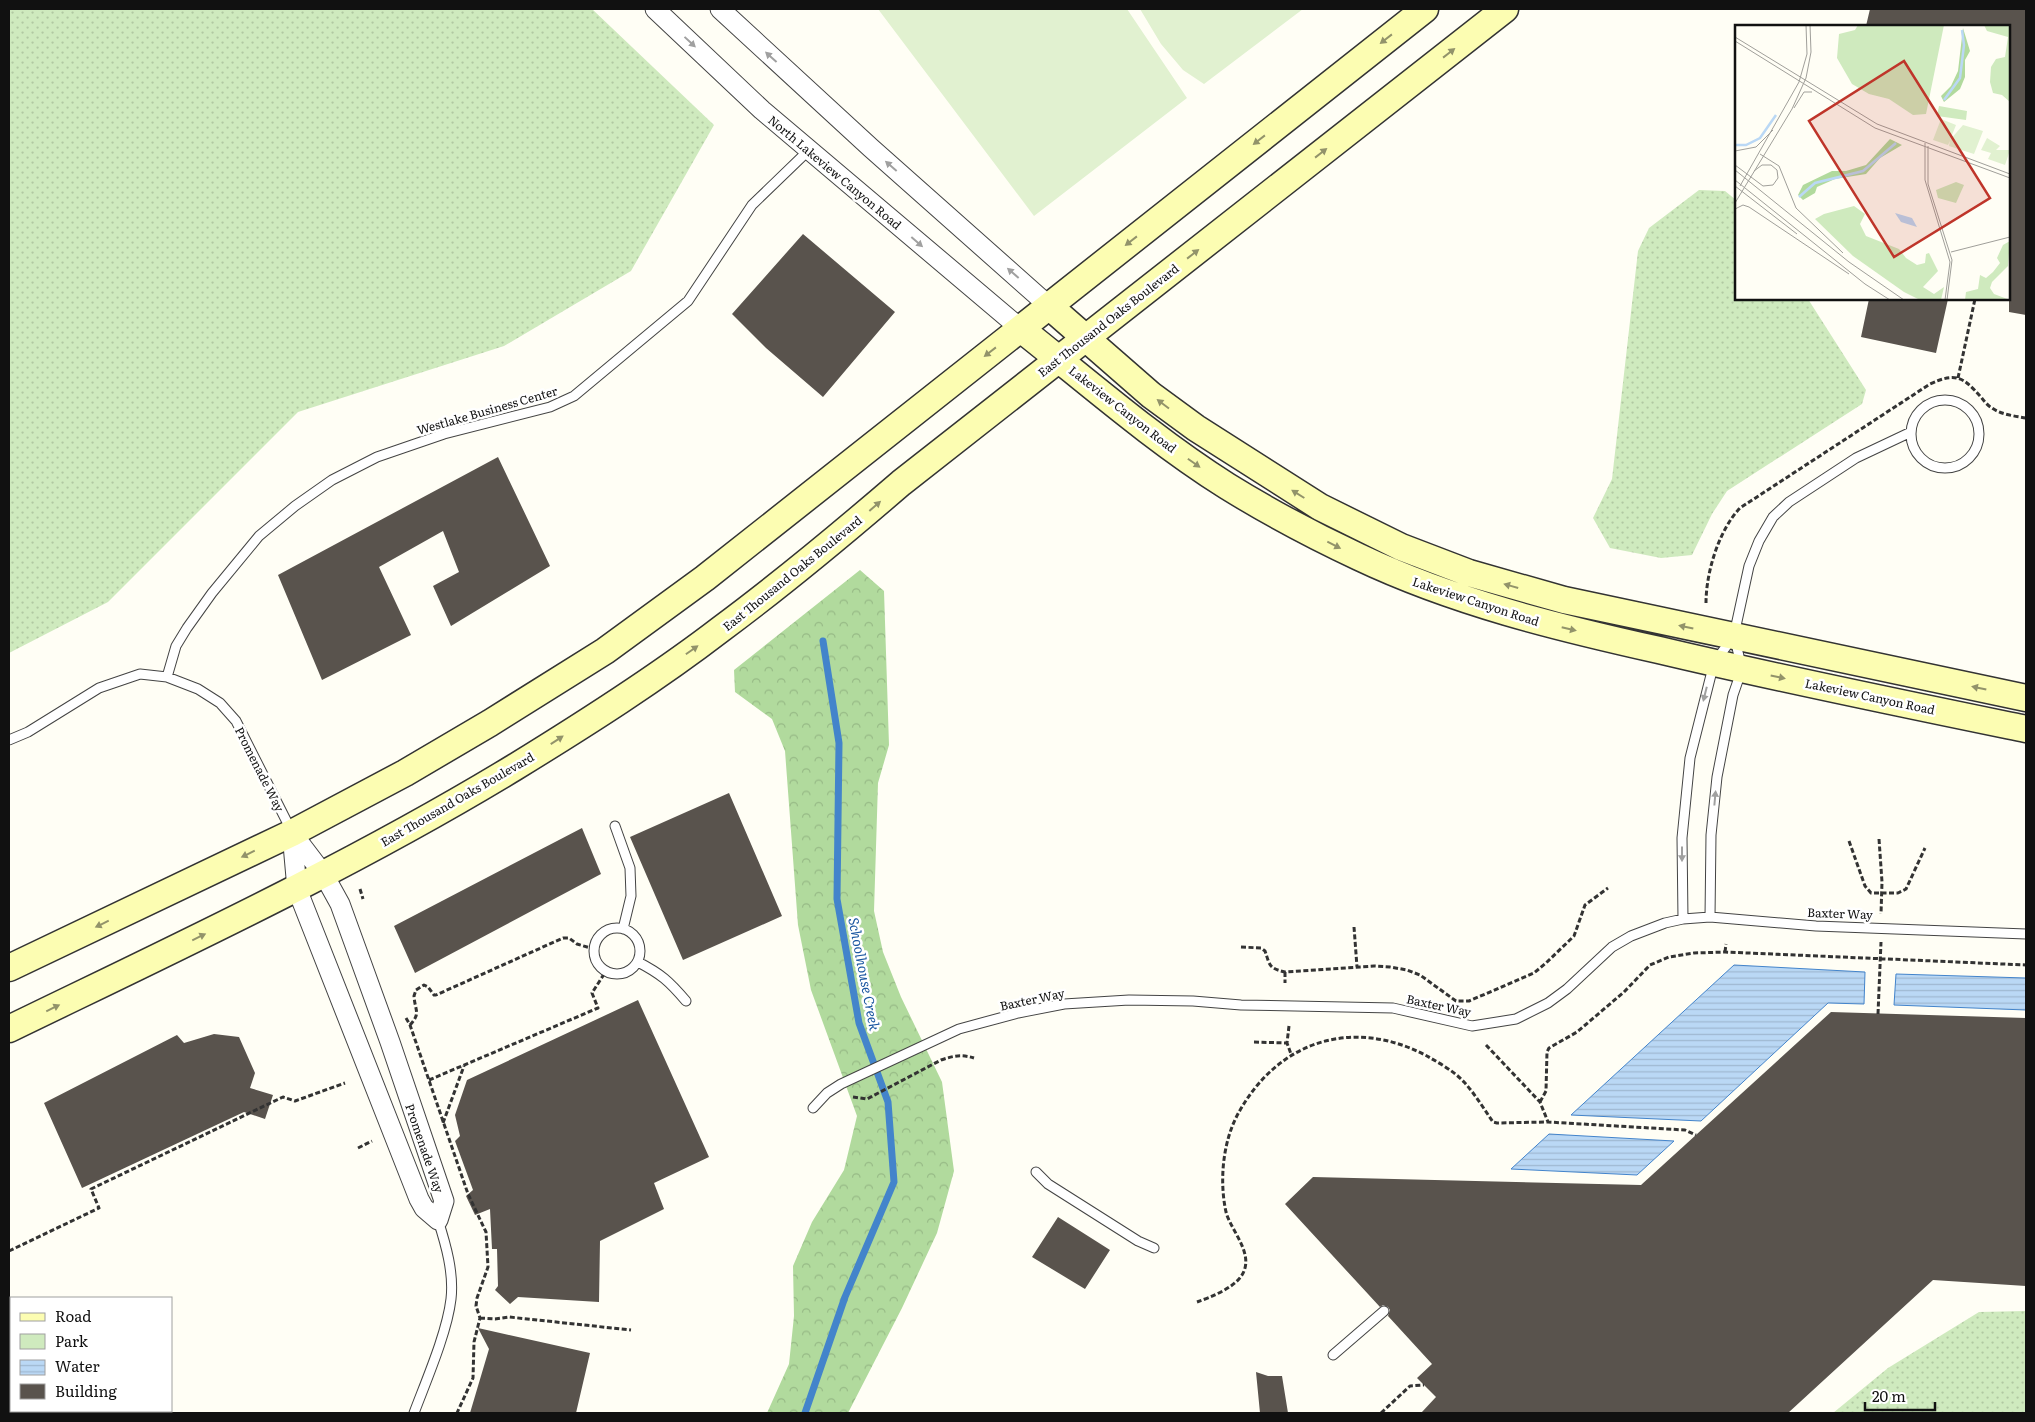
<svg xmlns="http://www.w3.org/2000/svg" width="2035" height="1422" viewBox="0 0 2035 1422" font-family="Literata,serif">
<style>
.green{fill:url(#green-dots)}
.forest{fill:url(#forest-crowns)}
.pitch{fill:#e1f1d0}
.water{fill:url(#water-rules);stroke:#4384cb}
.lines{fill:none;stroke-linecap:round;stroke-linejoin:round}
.stream{stroke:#4384cb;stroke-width:7}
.building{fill:#59534d}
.lane-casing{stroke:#444;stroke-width:11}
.street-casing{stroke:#444;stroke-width:21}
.secondary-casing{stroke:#333;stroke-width:29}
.path{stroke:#333;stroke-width:3;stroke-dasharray:5 2.5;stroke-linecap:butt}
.lane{stroke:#fff;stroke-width:9}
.street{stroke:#fff;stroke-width:19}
.secondary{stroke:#fcfdb2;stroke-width:26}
.oneway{fill:#92936a}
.oneway2{fill:#a0a0a0}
.labels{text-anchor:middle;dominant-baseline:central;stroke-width:5;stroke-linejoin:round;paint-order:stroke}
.street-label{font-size:12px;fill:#111;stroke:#fff}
.water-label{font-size:14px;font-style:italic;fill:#1b57a1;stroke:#fff}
.inset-river{fill:none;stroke:#bad8f5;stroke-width:2.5}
.inset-road{fill:none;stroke:#a09f9a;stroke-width:1}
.view{fill:#bf352a;fill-opacity:0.15;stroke:#bf352a;stroke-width:2.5}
.inset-edge{fill:none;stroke:#111;stroke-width:2.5}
</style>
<defs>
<pattern id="green-dots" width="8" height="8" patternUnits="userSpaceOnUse" patternTransform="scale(1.25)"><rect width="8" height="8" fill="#cfeabe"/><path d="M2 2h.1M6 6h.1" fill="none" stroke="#b1c8a2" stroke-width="1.8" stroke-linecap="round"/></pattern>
<pattern id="forest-crowns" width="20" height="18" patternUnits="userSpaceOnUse" patternTransform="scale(1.25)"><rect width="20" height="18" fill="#b1da9d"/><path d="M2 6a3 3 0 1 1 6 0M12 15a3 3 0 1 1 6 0" fill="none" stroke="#97ba86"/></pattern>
<pattern id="water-rules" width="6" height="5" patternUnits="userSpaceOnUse" patternTransform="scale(1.25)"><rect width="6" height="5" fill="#bad8f5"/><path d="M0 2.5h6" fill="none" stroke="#9fb8d1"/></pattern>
</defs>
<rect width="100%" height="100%" fill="#fffef5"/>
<!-- green -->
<path class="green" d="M 9,9 L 592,9 L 714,125 L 631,271 L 504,346 L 298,412 L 108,602 L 9,653 Z
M 1699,190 L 1725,191 L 1736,200 L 1736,299 L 1808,299 L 1866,390 L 1862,404 L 1727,491 L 1712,514 L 1692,555 L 1661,558 L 1610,548 L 1593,518 L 1612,479 L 1638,251 L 1649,228 Z
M 2026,1311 L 2026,1413 L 1833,1413 L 1888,1368 L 1979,1312 Z"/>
<!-- forest -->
<path class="forest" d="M 860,570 L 884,591 L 889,745 L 878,783 L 874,911 L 883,952 L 901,997 L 942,1082 L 954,1171 L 937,1233 L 902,1308 L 848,1413 L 767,1413 L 789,1364 L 794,1316 L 793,1266 L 812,1222 L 844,1170 L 857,1116 L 811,990 L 798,925 L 785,751 L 772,719 L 735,692 L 734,670 Z"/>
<!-- pitch -->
<path class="pitch" d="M 878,9 L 1127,9 L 1187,98 L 1034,216 Z
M 1140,9 L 1303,9 L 1204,84 L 1183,70 L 1161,44 Z"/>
<!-- water -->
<path class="water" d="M 1734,965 L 1865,972 L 1864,1004 L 1828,1003 L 1701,1121 L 1571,1115 Z
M 1896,974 L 2026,978 L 2026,1010 L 1894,1005 Z
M 1549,1134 L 1674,1141 L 1637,1175 L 1511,1169 Z"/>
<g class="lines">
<!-- stream -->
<path class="stream" d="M 805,1413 L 845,1297 L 894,1182 L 888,1102 L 859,1023 L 837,899 L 839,743 L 823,641"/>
</g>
<!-- building -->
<path class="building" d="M 1870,9 L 2026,9 L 2026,315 L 2009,312 L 2009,26 L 1866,26 Z
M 803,234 L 895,312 L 823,397 L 766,348 L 732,314 Z
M 1869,299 L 1948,299 L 1936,353 L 1861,337 Z
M 498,457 L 550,566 L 451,626 L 433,586 L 459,572 L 443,531 L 379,567 L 411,635 L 322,680 L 278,575 Z
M 729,793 L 782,916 L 683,960 L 630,837 Z
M 582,828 L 601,874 L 415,973 L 394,926 Z
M 638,1000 L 709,1157 L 654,1183 L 664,1209 L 600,1241 L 599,1302 L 518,1297 L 510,1304 L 495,1290 L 498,1286 L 497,1249 L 492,1249 L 490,1209 L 475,1215 L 466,1196 L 473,1190 L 455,1141 L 460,1136 L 455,1115 L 467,1080 Z
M 1831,1012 L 2026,1018 L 2026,1286 L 1933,1280 L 1788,1413 L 1421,1413 L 1436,1397 L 1417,1378 L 1432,1364 L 1388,1316 L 1390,1310 L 1388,1307 L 1383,1305 L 1380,1307 L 1285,1204 L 1313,1177 L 1641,1185 Z
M 214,1034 L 239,1037 L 255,1073 L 250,1088 L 273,1095 L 265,1119 L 244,1112 L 82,1188 L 44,1103 L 177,1035 L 184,1043 Z
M 1058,1217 L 1110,1250 L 1085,1289 L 1032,1257 Z
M 478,1328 L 590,1353 L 576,1413 L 470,1413 L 489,1349 Z
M 1256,1372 L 1268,1376 L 1282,1376 L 1288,1413 L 1260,1413 Z"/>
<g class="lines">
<defs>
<path id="lane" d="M1911 434a34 34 0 1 1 68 0a34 34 0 1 1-68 0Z
M 167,677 L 176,646 L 187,628 L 212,593 L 259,536 L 295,506 L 332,480 L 377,457 L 444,434 L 550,407 L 574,396 L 688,301 L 752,205 L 810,149
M 9,740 L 28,732 L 99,688 L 140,674 L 167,677 L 198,689 L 220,703 L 236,721 L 291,830
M 615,826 L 630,868 L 631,896 L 623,929
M 1710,917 L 1711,835 L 1717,777 L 1733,695 L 1742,669 L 1734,635 L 1749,566 L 1759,541 L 1773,517 L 1789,502 L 1856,458 L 1911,432
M 1683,919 L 1682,838 L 1690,758 L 1714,663 L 1731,640
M594 951a23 23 0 1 1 46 0a23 23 0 1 1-46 0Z
M 638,962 C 661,974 669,981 686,1001
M 813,1108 L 827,1093 L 841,1084 L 959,1029 L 1018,1013 L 1064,1004 L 1129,1000 L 1193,1001 L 1241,1005 L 1393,1008 L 1472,1026 L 1516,1019 L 1548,1003 L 1567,989 L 1612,947 L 1631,936 L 1665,923 L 1683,919 L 1710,917 L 1816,926 L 2026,934
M 1036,1172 L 1048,1184 L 1138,1241 L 1154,1248
M 1333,1355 L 1384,1311
M 414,1413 C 426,1381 447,1333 451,1299 C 454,1273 446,1245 438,1220"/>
<path id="street" d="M 655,9 L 762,110 L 1021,329
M 720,9 L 871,148 L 1049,306
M 292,833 L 324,875 L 340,904 L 390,1042 L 444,1201 L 438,1220 L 424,1208 L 419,1199 L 297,889 Z"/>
<path id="secondary" d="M 1049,306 L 1151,395 L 1196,428 L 1320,507 L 1401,547 L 1469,573 L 1564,600 L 2026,698
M 1021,329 C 1088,382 1154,440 1227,486 C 1269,512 1314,536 1359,557 C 1454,602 1556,627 1659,650 C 1781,679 1904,704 2026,729
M 9,968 L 292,833 L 405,773 L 490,723 L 605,651 L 705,578 L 1425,9
M 9,1029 C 180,946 352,866 515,767 C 585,724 656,679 721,629 C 783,583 843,533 901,483 L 1505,9"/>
</defs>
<!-- lane casing -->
<use href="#lane" class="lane-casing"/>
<!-- street casing -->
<use href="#street" class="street-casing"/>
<!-- secondary casing -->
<use href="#secondary" class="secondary-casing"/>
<!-- path -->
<path class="path" d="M 1958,378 L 1975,299
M 1706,603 C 1706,572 1719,530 1740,508 L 1930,384 C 1956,372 1963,377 1981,397 C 1984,401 1988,406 1992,408 C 2002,415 2015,416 2026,418
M 1879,839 L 1882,882 L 1881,914
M 1849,841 L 1865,886 L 1871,893 L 1898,893 L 1906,889 L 1925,848
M 360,889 L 363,899
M 1354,927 L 1357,967
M 1241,947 L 1261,948 L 1265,951 C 1270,965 1268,968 1285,972 L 1374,966 L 1390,967 L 1407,970 L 1420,975 L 1456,1001 L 1469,1001 L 1534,973 L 1546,963 L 1574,936 L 1585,905 L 1608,888
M 1725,952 L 1726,944
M 1285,972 L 1285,983
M 1878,1014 L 1881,942
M 406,1018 L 410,1025 L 468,1194 L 486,1232 L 488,1267 L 477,1298 L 476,1306 L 480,1318 L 474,1342 L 473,1378 L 457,1413
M 410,1025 C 421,1013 415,1011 414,996 L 416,990 L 424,985 L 428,987 L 434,995 L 436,995 L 563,938 L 569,938 L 577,944 L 594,949
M 1289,1026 L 1287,1043 L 1291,1054
M 1254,1042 L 1287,1043
M 1486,1045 L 1540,1102 L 1548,1122
M 429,1080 L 598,1008 L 592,993 L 606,971
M 853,1097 L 867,1099 L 941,1060 C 953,1056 961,1054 974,1058
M 1540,1102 L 1546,1091 L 1547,1052 L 1549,1048 L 1577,1032 L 1624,992 L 1650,965 L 1669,957 L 1694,953 L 1725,952 L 2026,965
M 443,1123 L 464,1066
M 358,1148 L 372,1141
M 9,1251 L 99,1208 L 91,1189 L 283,1097 L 295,1101 L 345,1083
M 1197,1302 C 1211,1297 1234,1288 1242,1275 C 1255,1254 1231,1231 1226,1212 C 1219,1180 1223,1140 1239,1112 C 1279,1040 1354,1017 1427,1056 C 1439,1063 1454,1071 1464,1082 C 1475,1094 1484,1109 1493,1122 L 1497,1123 L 1548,1122 L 1685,1130 L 1696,1135
M 480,1318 L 495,1319 L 509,1317 L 631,1330
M 1381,1413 L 1410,1386 L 1424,1385"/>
<!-- lane -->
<use href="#lane" class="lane"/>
<!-- street -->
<use href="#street" class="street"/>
<!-- secondary -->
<use href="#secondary" class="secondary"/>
</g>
<!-- one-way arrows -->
<defs><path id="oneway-solid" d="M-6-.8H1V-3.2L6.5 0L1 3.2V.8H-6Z" transform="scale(1.25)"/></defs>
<g class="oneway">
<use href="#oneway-solid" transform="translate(1386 39) rotate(142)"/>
<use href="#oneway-solid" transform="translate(1449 53) rotate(-38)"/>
<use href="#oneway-solid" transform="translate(1259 140) rotate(142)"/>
<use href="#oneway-solid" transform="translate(1321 153) rotate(-38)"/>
<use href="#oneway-solid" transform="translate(1131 241) rotate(142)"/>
<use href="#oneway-solid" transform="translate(1193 254) rotate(-38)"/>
<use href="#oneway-solid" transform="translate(990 352) rotate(142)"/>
<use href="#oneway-solid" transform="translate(1163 404) rotate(-143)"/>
<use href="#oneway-solid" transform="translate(1194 463) rotate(35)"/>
<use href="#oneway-solid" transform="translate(1298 494) rotate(-148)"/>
<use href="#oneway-solid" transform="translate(875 506) rotate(-41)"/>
<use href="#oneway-solid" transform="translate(1334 545) rotate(27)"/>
<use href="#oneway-solid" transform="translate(1511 586) rotate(-164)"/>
<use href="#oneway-solid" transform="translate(1686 627) rotate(-168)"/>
<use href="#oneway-solid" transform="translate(1569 629) rotate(13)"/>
<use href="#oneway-solid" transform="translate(692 650) rotate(-35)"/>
<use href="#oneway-solid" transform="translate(1778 677) rotate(12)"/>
<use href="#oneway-solid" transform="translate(1979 688) rotate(-168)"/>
<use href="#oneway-solid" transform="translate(557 740) rotate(-33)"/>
<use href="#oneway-solid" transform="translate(248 854) rotate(154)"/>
<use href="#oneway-solid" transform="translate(102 924) rotate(154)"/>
<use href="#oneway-solid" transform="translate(199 937) rotate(-26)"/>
<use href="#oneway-solid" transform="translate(53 1008) rotate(-26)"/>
</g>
<g class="oneway2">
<use href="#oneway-solid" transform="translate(690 42) rotate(43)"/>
<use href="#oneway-solid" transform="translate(771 57) rotate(-138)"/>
<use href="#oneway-solid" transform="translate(891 166) rotate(-139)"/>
<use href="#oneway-solid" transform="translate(917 242) rotate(41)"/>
<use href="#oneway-solid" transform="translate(1013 273) rotate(-139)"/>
<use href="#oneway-solid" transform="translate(1705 694) rotate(104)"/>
<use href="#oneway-solid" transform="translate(1715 798) rotate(-85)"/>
<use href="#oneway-solid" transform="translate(1682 854) rotate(90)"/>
</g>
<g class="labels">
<!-- street labels -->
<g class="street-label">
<text transform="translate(835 172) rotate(40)">North Lakeview Canyon Road</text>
<text transform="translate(1108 320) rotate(-38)">East Thousand Oaks Boulevard</text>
<text transform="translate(1123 409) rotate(38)">Lakeview Canyon Road</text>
<text transform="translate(487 410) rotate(-16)">Westlake Business Center</text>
<text transform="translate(792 573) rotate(-39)">East Thousand Oaks Boulevard</text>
<text transform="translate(1476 601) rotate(18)">Lakeview Canyon Road</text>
<text transform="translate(1870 696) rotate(12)">Lakeview Canyon Road</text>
<text transform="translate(260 769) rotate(63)">Promenade Way</text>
<text transform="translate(457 799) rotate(-30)">East Thousand Oaks Boulevard</text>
<text transform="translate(1840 913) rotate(2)">Baxter Way</text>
<text transform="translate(1032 999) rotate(-12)">Baxter Way</text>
<text transform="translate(1439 1005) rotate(12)">Baxter Way</text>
<text transform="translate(425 1148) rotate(71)">Promenade Way</text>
</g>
<!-- water labels -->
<g class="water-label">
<text transform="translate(865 974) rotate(79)">Schoolhouse Creek</text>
</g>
</g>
<!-- overview -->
<g transform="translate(1735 25)">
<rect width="275" height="275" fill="#fffef5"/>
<path d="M 123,0 L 209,0 L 191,89 L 178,90 L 154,74 L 134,69 L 117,59 L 102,33 L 104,9 L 120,5 ZM 249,0 L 275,0 L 275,77 L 267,70 L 258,68 L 255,57 L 256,42 L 261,34 L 270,32 L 273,12 L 252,6 ZM 204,81 L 232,86 L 231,95 L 202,91 ZM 221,157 L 229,160 L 221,178 L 203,173 L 201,165 ZM 119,181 L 130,189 L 125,199 L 131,211 L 164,224 L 171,233 L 182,240 L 190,238 L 191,229 L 194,228 L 203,246 L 188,262 L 199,269 L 209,262 L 206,275 L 185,275 L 169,267 L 118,231 L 80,194 L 89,189 ZM 275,216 L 273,241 L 257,257 L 255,263 L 259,269 L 275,275 L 230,275 L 231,267 L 243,264 L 245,250 L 251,253 L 258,247 L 265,238 L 262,233 L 268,220 Z" fill="#cfeabe"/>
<path d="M 228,3 L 235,26 L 230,35 L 230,52 L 225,64 L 209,77 L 206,71 L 216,61 L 223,46 ZM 155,114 L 167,120 L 145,133 L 131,149 L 100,154 L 82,162 L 80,168 L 68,175 L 63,170 L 68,160 L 97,146 L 111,146 L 131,140 Z" fill="#b1da9d"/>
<path d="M 206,94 L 221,100 L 215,115 L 228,100 L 248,106 L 239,129 L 214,121 L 215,116 L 213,120 L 198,115 ZM 252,113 L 265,121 L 261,125 L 275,125 L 270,140 L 253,134 L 256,128 L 246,125 Z" fill="#e1f1d0"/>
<path d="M 160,188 L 177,193 L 182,202 L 166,197 Z" fill="#bad8f5"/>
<path class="inset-river" d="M 209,75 L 225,53 L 229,20 L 227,5M 0,120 L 11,120 L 25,113 L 41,90M 64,172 L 80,158 L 128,146 L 161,118"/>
<path class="inset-road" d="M 0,12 L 142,99 L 275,149M 0,16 L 140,103 L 275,153M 59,83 L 69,67 L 77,67M 190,118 L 190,155 L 215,237 L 210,275M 193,121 L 193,159 L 217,235 L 212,275M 0,126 L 21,122 L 38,105M 25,129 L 44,141 L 61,183 L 108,228M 0,140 L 28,161 L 38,160 L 43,153 L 42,145 L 36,140 L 27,140 L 19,146M 0,145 L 114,237 L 169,275M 0,155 L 130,259 L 155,275M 0,161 L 62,209M 5,161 L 64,57 L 72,29 L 71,0M 0,178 L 57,84 L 71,53 L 76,27 L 75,0M 0,184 L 8,180 L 14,182 L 114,249M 216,227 L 275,212"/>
<path class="view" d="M 169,36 L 255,173 L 159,232 L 74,96 Z"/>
<rect width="275" height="275" class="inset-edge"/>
</g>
<!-- border -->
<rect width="2035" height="1422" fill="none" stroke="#111111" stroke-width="20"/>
<!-- legend -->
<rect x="10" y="1297" width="162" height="115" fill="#ffffff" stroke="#a0a0a0"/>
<rect x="20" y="1313" width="25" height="8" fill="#fcfdb2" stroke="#a0a0a0"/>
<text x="55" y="1322" font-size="15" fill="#111111">Road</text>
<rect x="20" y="1334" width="25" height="15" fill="#cfeabe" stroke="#a0a0a0"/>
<text x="55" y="1347" font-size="15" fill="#111111">Park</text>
<rect x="20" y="1360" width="25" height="15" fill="url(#water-rules)" stroke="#a0a0a0"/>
<text x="55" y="1372" font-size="15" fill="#111111">Water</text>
<rect x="20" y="1384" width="25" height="15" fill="#59534d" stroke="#a0a0a0"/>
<text x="55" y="1397" font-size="15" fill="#111111">Building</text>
<!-- scale -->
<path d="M1865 1402v8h70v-8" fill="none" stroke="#111111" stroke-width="2.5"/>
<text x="1872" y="1402" font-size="15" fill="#111111" stroke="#ffffff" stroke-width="4" paint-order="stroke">20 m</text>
</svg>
